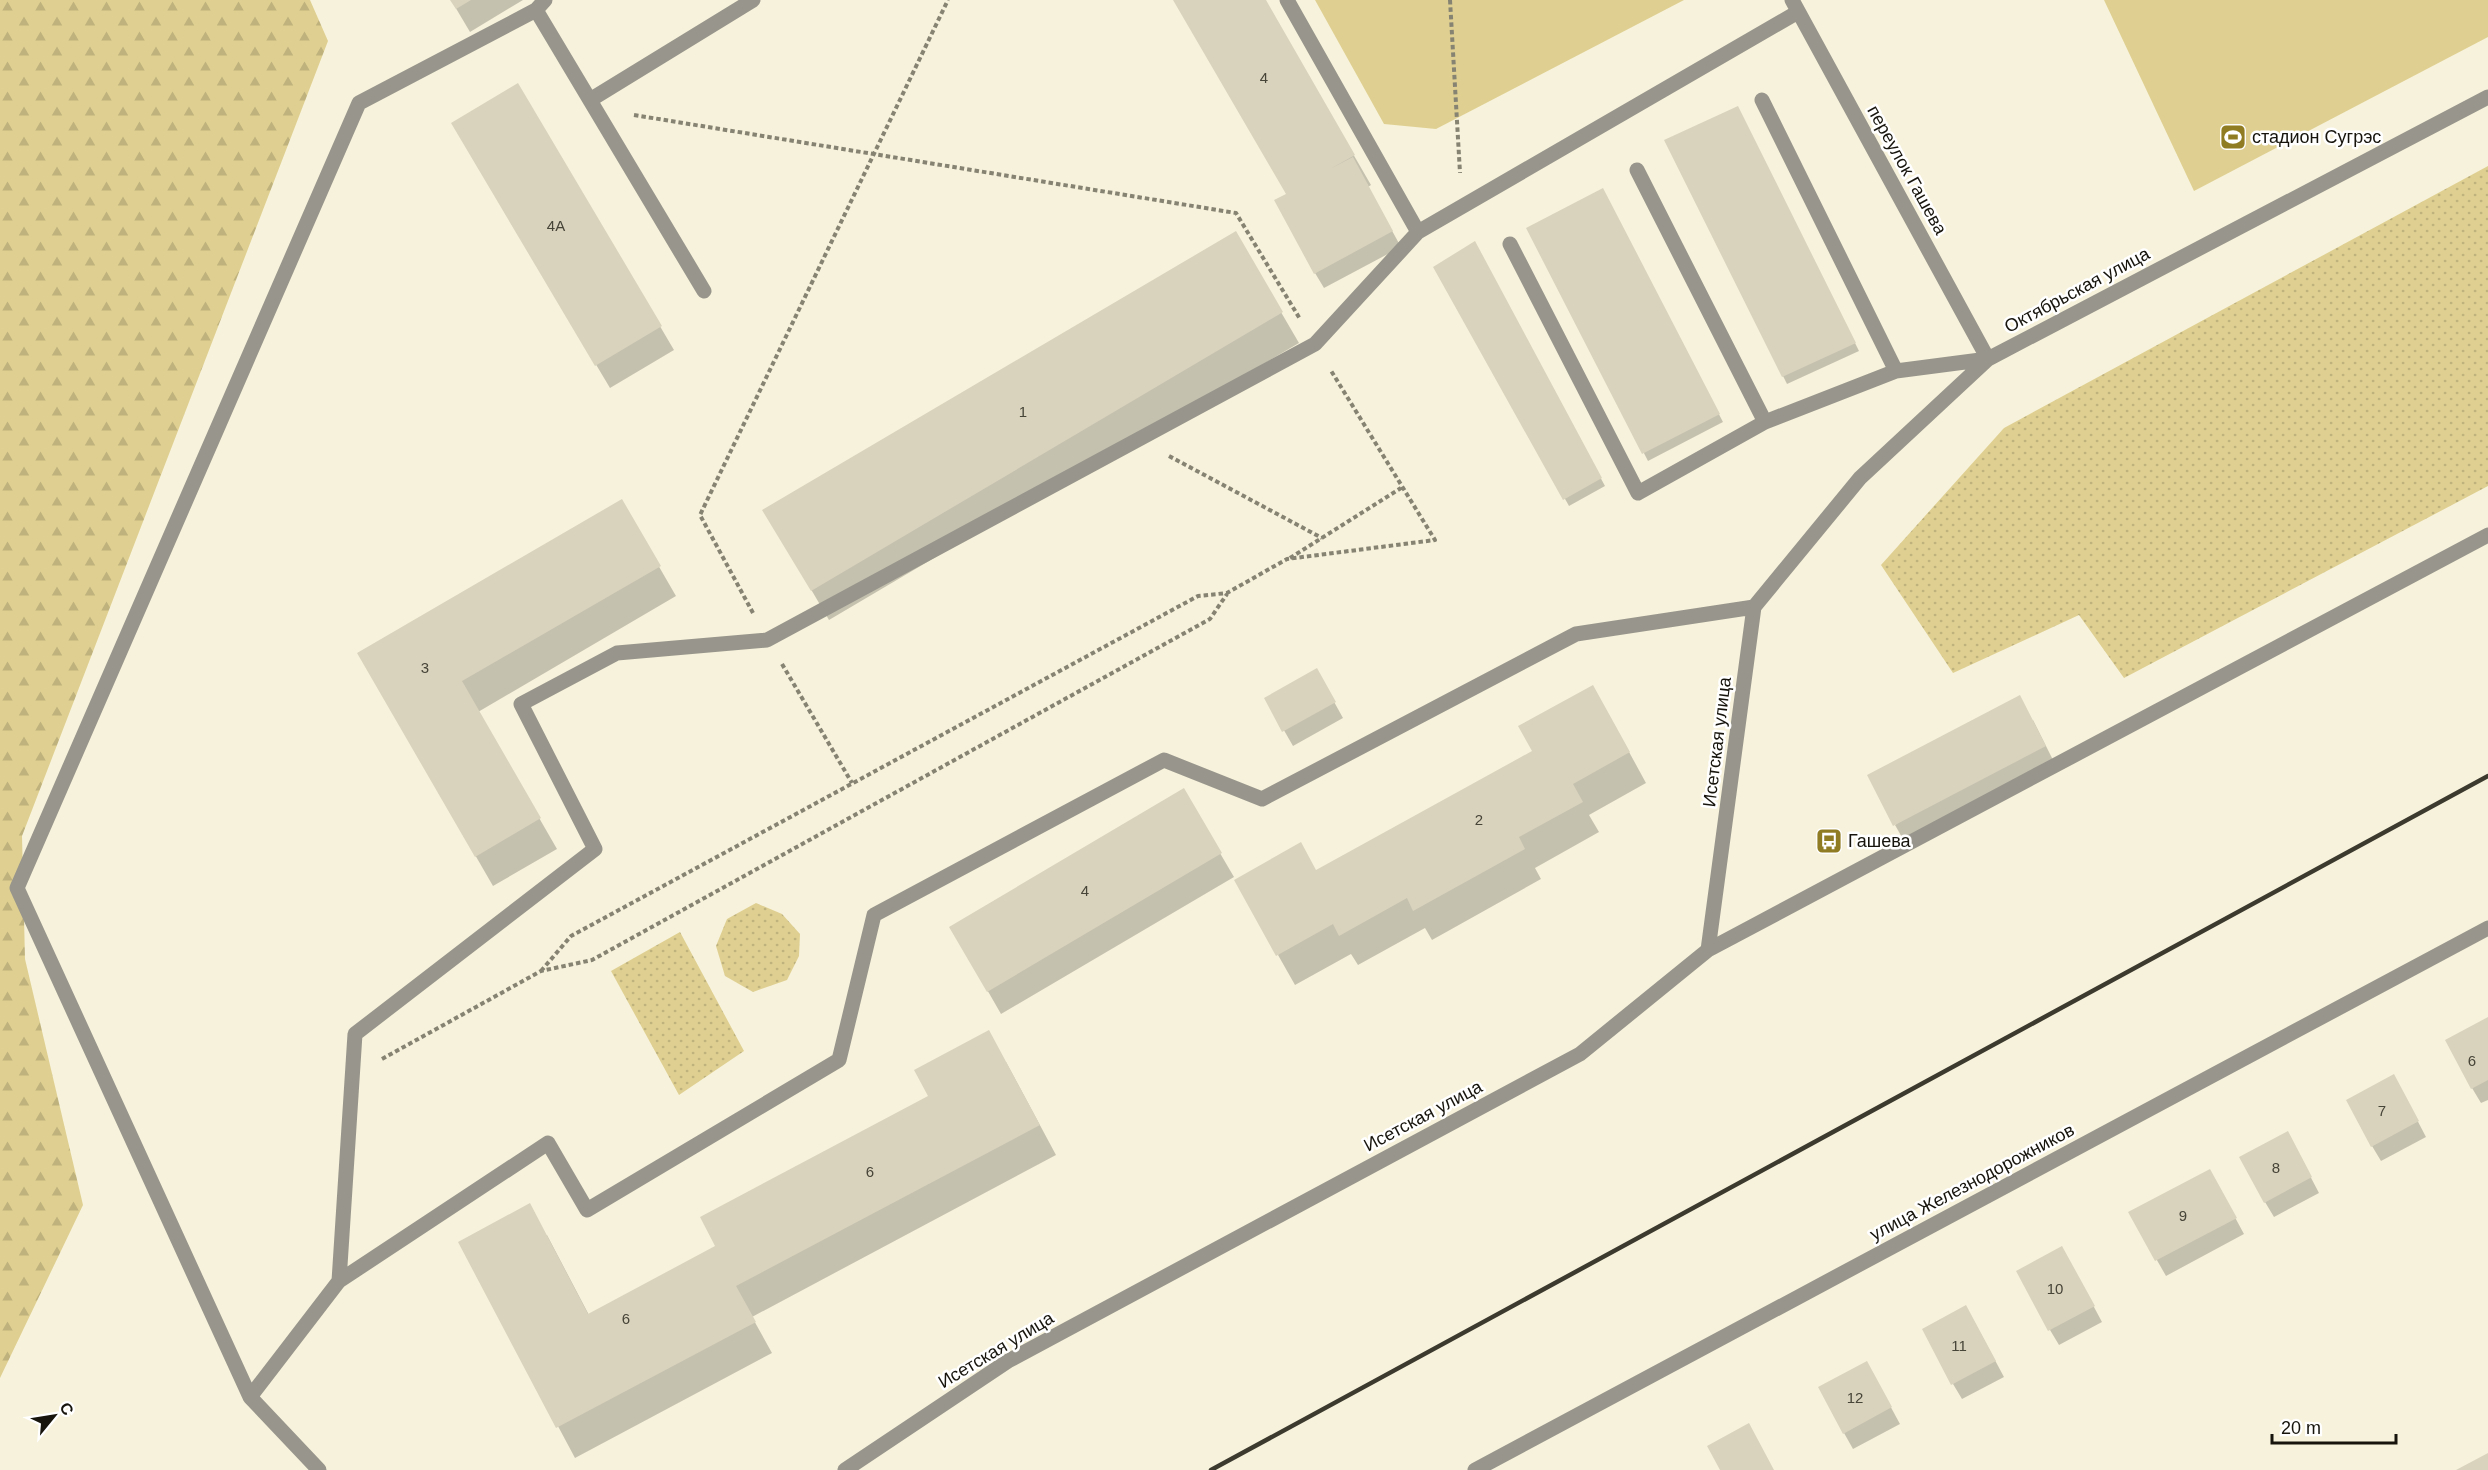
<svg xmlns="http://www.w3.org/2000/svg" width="2488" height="1470" viewBox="0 0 2488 1470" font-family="Helvetica,sans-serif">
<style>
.green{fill:url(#green-dots)}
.forest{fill:url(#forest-firs)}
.pitch{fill:#dfd091}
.shadow{fill:#0003}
.building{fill:#d9d3bd}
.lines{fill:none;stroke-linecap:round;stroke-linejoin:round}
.path{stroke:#868373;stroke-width:4;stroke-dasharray:4.5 3;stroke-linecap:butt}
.minor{stroke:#98968c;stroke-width:15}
.rail{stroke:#3c3a2f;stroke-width:4.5}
.labels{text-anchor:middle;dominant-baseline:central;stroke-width:5;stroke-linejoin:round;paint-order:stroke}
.number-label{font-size:15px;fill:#474438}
.poi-label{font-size:18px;fill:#16140c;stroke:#fff;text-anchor:start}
.street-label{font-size:18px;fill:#16140c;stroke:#fff}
</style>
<defs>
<pattern id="green-dots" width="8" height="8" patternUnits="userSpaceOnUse" patternTransform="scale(1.5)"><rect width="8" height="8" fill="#dfd091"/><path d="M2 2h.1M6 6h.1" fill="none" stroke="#bfb27c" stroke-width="1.8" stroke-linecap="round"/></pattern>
<pattern id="forest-firs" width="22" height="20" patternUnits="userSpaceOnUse" patternTransform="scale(1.5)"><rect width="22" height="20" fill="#dfd091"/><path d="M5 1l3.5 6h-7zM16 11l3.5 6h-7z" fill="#bfb27c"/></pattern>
</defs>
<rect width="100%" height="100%" fill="#f7f2db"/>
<!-- green -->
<path class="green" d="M 2488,166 L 2488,486 L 2124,678 L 2079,615 L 1953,673 L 1881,565 L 2004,428 Z
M 756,903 L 782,914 L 800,934 L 799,956 L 787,980 L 753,992 L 725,976 L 716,946 L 727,919 Z
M 680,932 L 744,1051 L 679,1095 L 611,971 Z"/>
<!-- forest -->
<path class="forest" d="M 0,0 L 310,0 L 328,41 L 22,836 L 25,959 L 83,1205 L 0,1378 Z"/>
<!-- pitch -->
<path class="pitch" d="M 1315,0 L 1684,0 L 1436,129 L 1384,124 Z
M 2104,0 L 2488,0 L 2488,37 L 2194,191 Z"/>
<!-- shadow -->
<path class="shadow" d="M 451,0 L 523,0 L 470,32 Z
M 1174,0 L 1264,0 L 1371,185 L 1368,187 L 1401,247 L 1324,288 L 1315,273 L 1288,195 Z
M 518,85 L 674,350 L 610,388 L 466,147 Z
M 1742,116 L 1859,351 L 1787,384 L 1783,376 Z
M 1606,197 L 1723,422 L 1648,461 L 1528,228 Z
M 1235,233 L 1299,343 L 829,620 L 782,540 Z
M 1474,243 L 1605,486 L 1569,506 L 1435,268 Z
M 621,501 L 676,596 L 478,712 L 557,849 L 493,886 L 359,654 Z
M 1317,671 L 1343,718 L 1293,746 L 1266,699 Z
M 1610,717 L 1646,783 L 1589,815 L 1599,832 L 1535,868 L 1541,879 L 1432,940 L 1425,928 L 1358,965 L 1351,954 L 1295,985 L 1278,955 L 1316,871 L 1534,751 Z
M 2033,720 L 2058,770 L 1908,848 L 1895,825 Z
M 1183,790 L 1234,877 L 1001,1014 L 951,927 Z
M 2488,1019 L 2488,1100 L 2481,1103 L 2472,1088 Z
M 1006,1062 L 1056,1155 L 752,1317 L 772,1353 L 575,1458 L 460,1243 L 547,1235 L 589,1315 L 717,1247 Z
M 2402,1091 L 2426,1137 L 2381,1161 L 2372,1146 Z
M 2296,1149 L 2319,1193 L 2274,1217 L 2265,1202 Z
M 2218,1186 L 2244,1234 L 2166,1276 L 2130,1213 Z
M 2071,1264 L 2102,1322 L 2059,1345 L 2050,1330 Z
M 1975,1323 L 2004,1377 L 1962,1399 L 1953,1384 Z
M 1875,1378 L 1900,1424 L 1853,1449 L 1844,1433 Z"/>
<!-- building -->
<path class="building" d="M 450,0 L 471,0 L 456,9 Z
M 1173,0 L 1266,0 L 1355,155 L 1330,169 L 1353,157 L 1393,231 L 1314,274 L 1274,200 L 1286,194 Z
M 518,83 L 662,326 L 595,366 L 451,123 Z
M 1738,106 L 1856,343 L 1782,377 L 1664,140 Z
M 1603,188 L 1720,414 L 1642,454 L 1526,228 Z
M 1236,231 L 1283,312 L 811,591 L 762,510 Z
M 1475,241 L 1602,478 L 1563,500 L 1433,267 Z
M 622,499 L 661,566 L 462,681 L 541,818 L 475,857 L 357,653 Z
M 1317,668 L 1336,702 L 1282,732 L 1264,698 Z
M 1593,685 L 1630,752 L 1573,784 L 1583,802 L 1519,837 L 1525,849 L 1413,911 L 1407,898 L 1339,936 L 1333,924 L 1276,956 L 1234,880 L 1301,842 L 1316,870 L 1532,751 L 1518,726 Z
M 2020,695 L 2046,746 L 1893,826 L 1867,775 Z
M 1184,788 L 1222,853 L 987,992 L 949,927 Z
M 2488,1017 L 2488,1080 L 2471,1089 L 2445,1040 Z
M 989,1030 L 1040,1125 L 736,1286 L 756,1322 L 556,1428 L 458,1242 L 530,1203 L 588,1314 L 715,1246 L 700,1217 L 928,1096 L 914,1070 Z
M 2394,1074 L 2419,1121 L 2371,1147 L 2346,1100 Z
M 2288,1131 L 2312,1177 L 2264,1203 L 2239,1157 Z
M 2210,1169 L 2237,1218 L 2155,1261 L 2128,1212 Z
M 2062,1246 L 2095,1306 L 2048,1331 L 2016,1271 Z
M 1966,1305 L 1996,1361 L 1951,1385 L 1922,1329 Z
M 1867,1361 L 1892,1407 L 1843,1434 L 1818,1387 Z
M 1749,1423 L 1774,1470 L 1720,1470 L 1707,1446 Z
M 2488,1453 L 2488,1470 L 2456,1470 Z"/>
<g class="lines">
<!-- path -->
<path class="path" d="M 1450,0 L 1460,173
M 634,115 L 1236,213 L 1300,319
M 1169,456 L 1322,538
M 1290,558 L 1401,488
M 753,613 L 700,515 L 948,0
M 782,664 L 852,783
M 541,971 L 571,936 L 1198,596 L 1227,593 L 1287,559 L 1435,540 L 1330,369
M 382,1059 L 541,971 L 592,960 L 1210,619 L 1227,594"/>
<!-- minor -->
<path class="minor" d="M 1287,0 L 1418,232
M 536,10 L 704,291
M 590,100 L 753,0
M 1762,100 L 1896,371
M 1637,170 L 1765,422
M 1510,244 L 1638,493 L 1765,422 L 1896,371 L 1988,359 L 1792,0
M 1754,607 L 1860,478 L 1988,359 L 2488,97
M 1708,950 L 2488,535
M 339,1281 L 355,1034 L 595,849 L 521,704 L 617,653 L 767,640 L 1315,344 L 1418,232 L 1798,12
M 250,1397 L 17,888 L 359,103 L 536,10 L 545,0
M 319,1470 L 250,1397 L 339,1281 L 548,1143 L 587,1210 L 839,1060 L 874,915 L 1164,760 L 1262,799 L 1576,634 L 1754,607
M 845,1470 L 1008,1361 L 1580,1054 L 1708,950 L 1754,607
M 1475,1470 L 2488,928"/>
<!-- rail -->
<path class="rail" d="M 1211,1470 L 2488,776"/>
</g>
<!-- icons -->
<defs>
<symbol id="stadium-square" viewBox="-11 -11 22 22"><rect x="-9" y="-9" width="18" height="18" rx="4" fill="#907d23" stroke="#fff"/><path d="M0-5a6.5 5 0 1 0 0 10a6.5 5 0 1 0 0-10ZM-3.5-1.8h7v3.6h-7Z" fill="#fff"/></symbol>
<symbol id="bus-square" viewBox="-11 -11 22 22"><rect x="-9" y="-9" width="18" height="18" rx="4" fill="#907d23" stroke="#fff"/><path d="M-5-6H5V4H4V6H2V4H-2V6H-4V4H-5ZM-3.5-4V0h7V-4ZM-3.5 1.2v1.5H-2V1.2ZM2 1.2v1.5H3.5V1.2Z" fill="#fff"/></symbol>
</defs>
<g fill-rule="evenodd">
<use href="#stadium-square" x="2218" y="122" width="30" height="30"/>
<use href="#bus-square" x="1814" y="826" width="30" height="30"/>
</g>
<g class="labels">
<!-- number labels -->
<g class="number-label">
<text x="1264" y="77">4</text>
<text x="556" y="225">4А</text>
<text x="1023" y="411">1</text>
<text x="425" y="667">3</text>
<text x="1479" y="819">2</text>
<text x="1085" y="890">4</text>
<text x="2472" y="1060">6</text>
<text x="2382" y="1110">7</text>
<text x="2276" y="1167">8</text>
<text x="870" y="1171">6</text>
<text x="2183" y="1215">9</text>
<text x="2055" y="1288">10</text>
<text x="626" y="1318">6</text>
<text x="1959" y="1345">11</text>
<text x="1855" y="1397">12</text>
</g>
<!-- poi labels -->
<g class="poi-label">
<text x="2252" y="137">стадион Сугрэс</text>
<text x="1848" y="841">Гашева</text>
</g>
<!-- street labels -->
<g class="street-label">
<text transform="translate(1907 170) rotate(61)">переулок Гашева</text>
<text transform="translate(2077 290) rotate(-28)">Октябрьская улица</text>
<text transform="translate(1717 742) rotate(-83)">Исетская улица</text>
<text transform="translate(1423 1116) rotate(-28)">Исетская улица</text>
<text transform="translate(1972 1182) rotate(-28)">улица Железнодорожников</text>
<text transform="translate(996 1350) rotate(-31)">Исетская улица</text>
</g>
</g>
<!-- north arrow -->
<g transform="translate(54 1416) rotate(60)" stroke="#ffffff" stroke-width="4.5" paint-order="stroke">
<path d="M0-4.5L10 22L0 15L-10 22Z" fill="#16140c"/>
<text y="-9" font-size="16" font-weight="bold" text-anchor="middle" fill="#16140c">С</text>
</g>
<!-- scale -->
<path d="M2272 1434v9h124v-9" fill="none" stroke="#16140c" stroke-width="3"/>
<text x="2281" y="1434" font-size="18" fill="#16140c" stroke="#ffffff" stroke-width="4.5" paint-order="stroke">20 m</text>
</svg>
